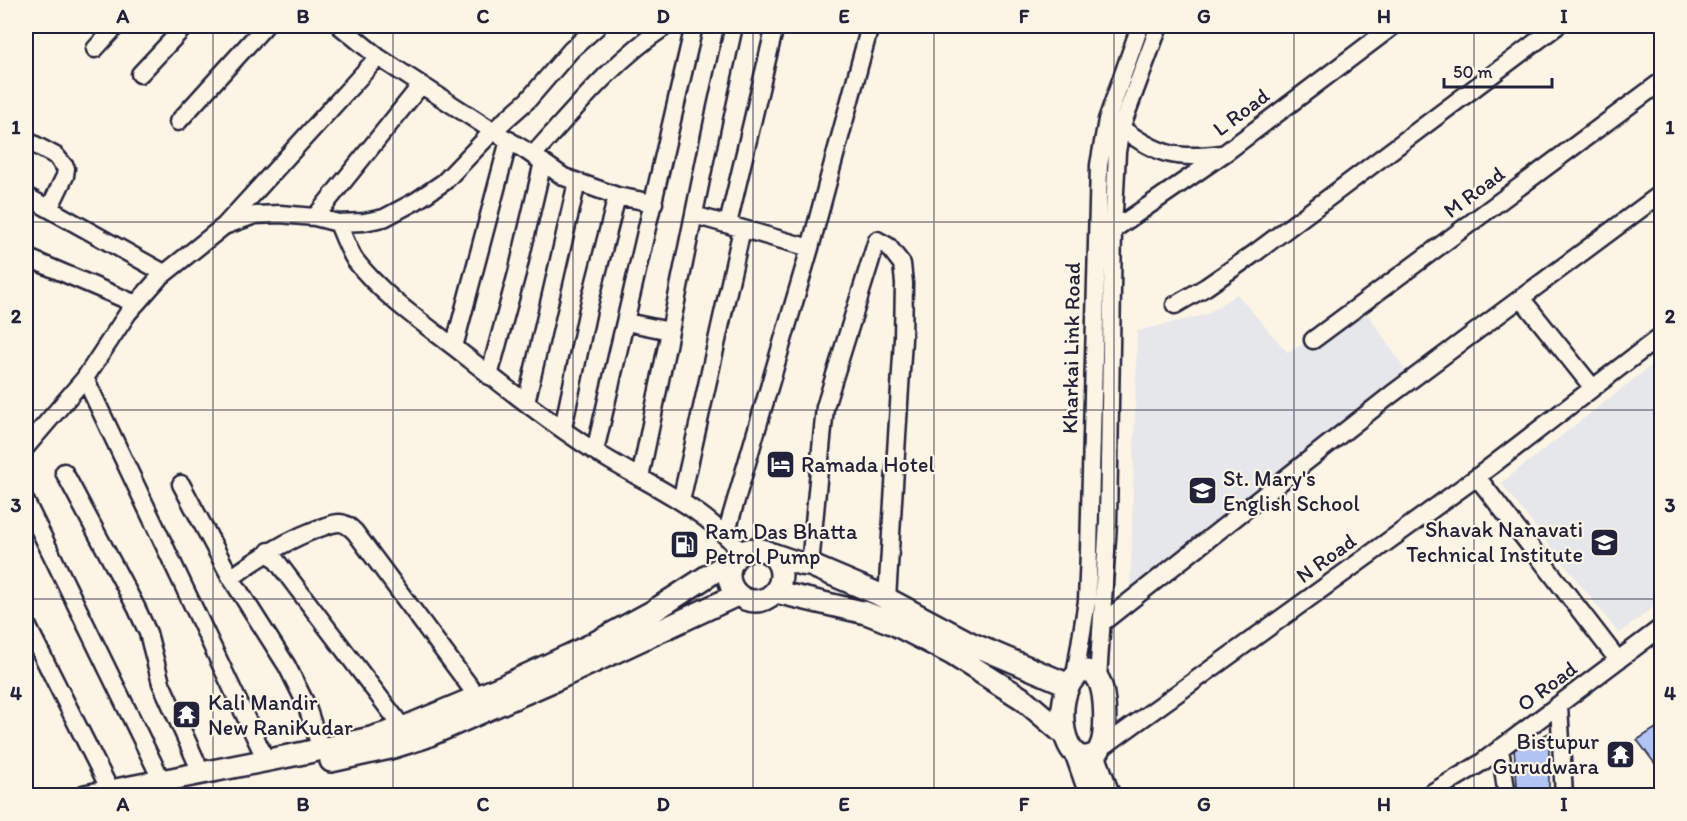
<svg xmlns="http://www.w3.org/2000/svg" width="1687" height="821" viewBox="0 0 1687 821" font-family="Itim,sans-serif">
<style>
.built{fill:#e6e7ea}
.building{fill:#b1c5f4;stroke:#22223b;stroke-width:1.5}
.lines{fill:none;stroke-linecap:round;stroke-linejoin:round}
.minor-casing{stroke:#22223b;stroke-width:21}
.major-casing{stroke:#22223b;stroke-width:26}
.minor{stroke:#fcf5e5;stroke-width:16}
.major{stroke:#fcf5e5;stroke-width:21}
.grid{fill:none;stroke:#22223b;stroke-width:1.5;stroke-opacity:0.55}
.labels{text-anchor:middle;dominant-baseline:central;stroke-width:4.5;stroke-linejoin:round;paint-order:stroke}
.street-label{font-size:22px;fill:#22223b;stroke:#fcf5e5}
.poi-label{font-size:22px;fill:#22223b;stroke:#fcf5e5;text-anchor:start}
.neatline{fill:none;stroke:#22223b;stroke-width:2}
.grid-label{font-size:20px;text-anchor:middle;font-weight:bold;fill:#22223b}
</style>
<rect width="100%" height="100%" fill="#fcf5e5"/>
<filter id="ink" filterUnits="userSpaceOnUse"><feTurbulence type="fractalNoise" baseFrequency=".0167" numOctaves="2"/><feDisplacementMap in="SourceGraphic" scale="12" xChannelSelector="R" yChannelSelector="G"/><feConvolveMatrix kernelMatrix="1 2 1 2 8 2 1 2 1" color-interpolation-filters="sRGB"/></filter>
<g filter="url(#ink)">
<!-- built -->
<path class="built" d="M 1237,294 L 1287,352 L 1368,314 L 1411,379 L 1130,603 L 1137,331 L 1205,315 Z
M 1661,358 L 1661,601 L 1619,634 L 1501,483 Z"/>
<!-- building -->
<path class="building" d="M 1662,724 L 1662,773 L 1637,740 Z
M 1549,733 L 1549,796 L 1518,796 L 1514,749 Z"/>
<g class="lines">
<defs>
<path id="minor" d="M 340,26 L 378,57 L 493,131 L 525,150 L 564,177 L 617,196 L 654,203
M 95,49 L 116,26
M 140,74 L 185,26
M 178,122 L 265,26
M 1121,128 C 1158,155 1176,160 1221,154
M 26,140 L 56,156 L 66,168 L 65,176 L 49,209
M 533,155 C 574,110 614,60 666,26
M 26,196 L 164,273
M 694,215 L 810,248
M 315,217 L 421,85
M 338,223 C 343,235 348,249 355,260 C 382,295 419,320 454,347 C 500,383 546,420 596,452 C 648,485 700,504 741,552
M 728,224 L 775,26
M 225,225 L 378,57
M 1113,230 L 1225,153 L 1393,26
M 26,257 L 136,304
M 1521,298 L 1593,388
M 1175,305 L 1206,287 L 1255,253 L 1557,26
M 626,322 L 670,331
M 1313,340 L 1662,81
M 454,347 L 509,140
M 489,376 L 517,273 L 543,162
M 85,378 L 266,760
M 526,403 L 577,182
M 563,428 L 588,309 L 617,196
M 26,447 L 85,378 L 128,313 L 159,278 L 224,226 L 255,215 L 280,214 L 315,217 L 338,223 L 364,222 L 384,218 L 416,201 L 444,182 L 493,131 L 528,100 L 571,50 L 598,26
M 595,451 L 694,26
M 64,472 L 136,607 L 148,633 L 161,683 L 201,772
M 1477,477 L 1618,660
M 640,478 L 713,121 L 734,26
M 181,484 L 231,578 L 287,666 L 306,704 L 321,749
M 681,501 L 742,229
M 26,502 L 161,779
M 726,534 L 810,248 L 870,26
M 269,551 L 403,728
M 810,565 L 825,407 L 877,240 L 888,246 L 902,264 L 904,283 L 903,339 L 887,599
M 231,578 C 258,558 285,541 317,529 C 324,527 332,523 339,523 C 346,523 351,528 355,532 L 477,696
M 26,623 L 110,790
M 1102,623 L 1392,394 L 1662,193
M 1075,676 L 1087,601 L 1089,551 L 1099,165 L 1107,120 L 1140,26
M 1098,679 L 1108,522 L 1113,230 L 1117,152 L 1121,128 L 1159,26
M 1559,705 L 1564,796
M 1500,748 L 1507,796
M 1100,749 L 1477,477 L 1662,335
M 1426,796 L 1481,763 L 1662,627"/>
<path id="major" d="M729 575a26 26 0 1 1 52 0a26 26 0 1 1-52 0Z
M 772,554 L 801,564 L 810,565 L 876,593 L 972,644 L 1069,685
M 776,592 L 866,613 L 894,624 L 952,654 L 1023,699 L 1064,734
M 1087,671 C 1092,673 1096,675 1098,679 C 1106,692 1107,735 1100,748 C 1098,754 1091,757 1085,757 C 1057,758 1053,675 1087,671 Z
M 1094,755 L 1109,796
M 1077,756 L 1091,796
M 331,761 L 390,748 L 425,737 L 557,679 L 737,595
M 85,796 L 304,753 L 371,738 L 403,728 L 501,687 L 591,645 L 652,612 L 734,559"/>
</defs>
<!-- minor casing -->
<use href="#minor" class="minor-casing"/>
<!-- major casing -->
<use href="#major" class="major-casing"/>
<!-- minor -->
<use href="#minor" class="minor"/>
<!-- major -->
<use href="#major" class="major"/>
</g>
</g>
<!-- grid -->
<path class="grid" d="M 213,26 L 213,796M 393,26 L 393,796M 573,26 L 573,796M 753,26 L 753,796M 934,26 L 934,796M 1114,26 L 1114,796M 1294,26 L 1294,796M 1474,26 L 1474,796M 26,222 L 1662,222M 26,410 L 1662,410M 26,599 L 1662,599"/>
<!-- icons -->
<defs>
<symbol id="hotel-square" viewBox="-11 -11 22 22"><rect x="-9" y="-9" width="18" height="18" rx="4" fill="#22223b" stroke="#fcf5e5"/><path d="M-6-4.5h1.5V1H6V5H4.5V3h-9V5H-6ZM-4 0a1.8 1.8 0 1 1 3.6 0ZM.5 0V-2.5h3Q6-2.5 6 0Z" fill="#fff"/></symbol>
<symbol id="school-square" viewBox="-11 -11 22 22"><rect x="-9" y="-9" width="18" height="18" rx="4" fill="#22223b" stroke="#fcf5e5"/><path d="M0-5L7-2L0 1L-7-2ZM-4 1L0 2.5L4 1V4Q0 6-4 4Z" fill="#fff"/></symbol>
<symbol id="fuel-square" viewBox="-11 -11 22 22"><rect x="-9" y="-9" width="18" height="18" rx="4" fill="#22223b" stroke="#fcf5e5"/><path d="M-5.5-6h7V0h2V4h1.3V-2.5L3-4.5l.8-.8L6-3V5H2.5V1h-1V6h-7ZM-4.2-4.7v3.2H.2V-4.7Z" fill="#fff"/></symbol>
<symbol id="temple-square" viewBox="-11 -11 22 22"><rect x="-9" y="-9" width="18" height="18" rx="4" fill="#22223b" stroke="#fcf5e5"/><path d="M0-6L5-2H3V0L6.5 2.5H4V6H1.5V3h-3V6H-4V2.5H-6.5L-3 0V-2H-5Z" fill="#fff"/></symbol>
</defs>
<g fill-rule="evenodd">
<use href="#hotel-square" x="764" y="448" width="33" height="33"/>
<use href="#school-square" x="1186" y="474" width="33" height="33"/>
<use href="#school-square" x="1588" y="526" width="33" height="33"/>
<use href="#fuel-square" x="668" y="528" width="33" height="33"/>
<use href="#temple-square" x="170" y="698" width="33" height="33"/>
<use href="#temple-square" x="1604" y="738" width="33" height="33"/>
</g>
<g class="labels">
<!-- street labels -->
<g class="street-label">
<text transform="translate(1241 112) rotate(-37)">L Road</text>
<text transform="translate(1474 192) rotate(-37)">M Road</text>
<text transform="translate(1071 348) rotate(-89)">Kharkai Link Road</text>
<text transform="translate(1326 558) rotate(-36)">N Road</text>
<text transform="translate(1547 686) rotate(-37)">O Road</text>
</g>
<!-- poi labels -->
<g class="poi-label">
<text x="801" y="464">Ramada Hotel</text>
<text x="1223" y="478">St. Mary's<tspan x="1223" dy="25">English School</tspan></text>
<text x="1583" y="529" text-anchor="end">Shavak Nanavati<tspan x="1583" dy="25">Technical Institute</tspan></text>
<text x="705" y="531">Ram Das Bhatta<tspan x="705" dy="25">Petrol Pump</tspan></text>
<text x="208" y="702">Kali Mandir<tspan x="208" dy="25">New RaniKudar</tspan></text>
<text x="1599" y="741" text-anchor="end">Bistupur<tspan x="1599" dy="25">Gurudwara</tspan></text>
</g>
</g>
<!-- margin -->
<rect width="1687" height="821" fill="none" stroke="#fcf5e5" stroke-width="66"/>
<!-- scale -->
<path d="M1444 78v9h108v-9" fill="none" stroke="#22223b" stroke-width="3"/>
<text x="1453" y="78" font-size="18" fill="#22223b" stroke="#fcf5e5" stroke-width="4.5" paint-order="stroke">50 m</text>
<rect x="33" y="33" width="1621" height="755" class="neatline"/>
<g class="grid-label">
<text x="123" y="23">A</text>
<text x="303" y="23">B</text>
<text x="483" y="23">C</text>
<text x="663" y="23">D</text>
<text x="844" y="23">E</text>
<text x="1024" y="23">F</text>
<text x="1204" y="23">G</text>
<text x="1384" y="23">H</text>
<text x="1564" y="23">I</text>
<text x="16" y="134">1</text>
<text x="1670" y="134">1</text>
<text x="16" y="323">2</text>
<text x="1670" y="323">2</text>
<text x="16" y="512">3</text>
<text x="1670" y="512">3</text>
<text x="16" y="700">4</text>
<text x="1670" y="700">4</text>
<text x="123" y="811">A</text>
<text x="303" y="811">B</text>
<text x="483" y="811">C</text>
<text x="663" y="811">D</text>
<text x="844" y="811">E</text>
<text x="1024" y="811">F</text>
<text x="1204" y="811">G</text>
<text x="1384" y="811">H</text>
<text x="1564" y="811">I</text>
</g>
</svg>
